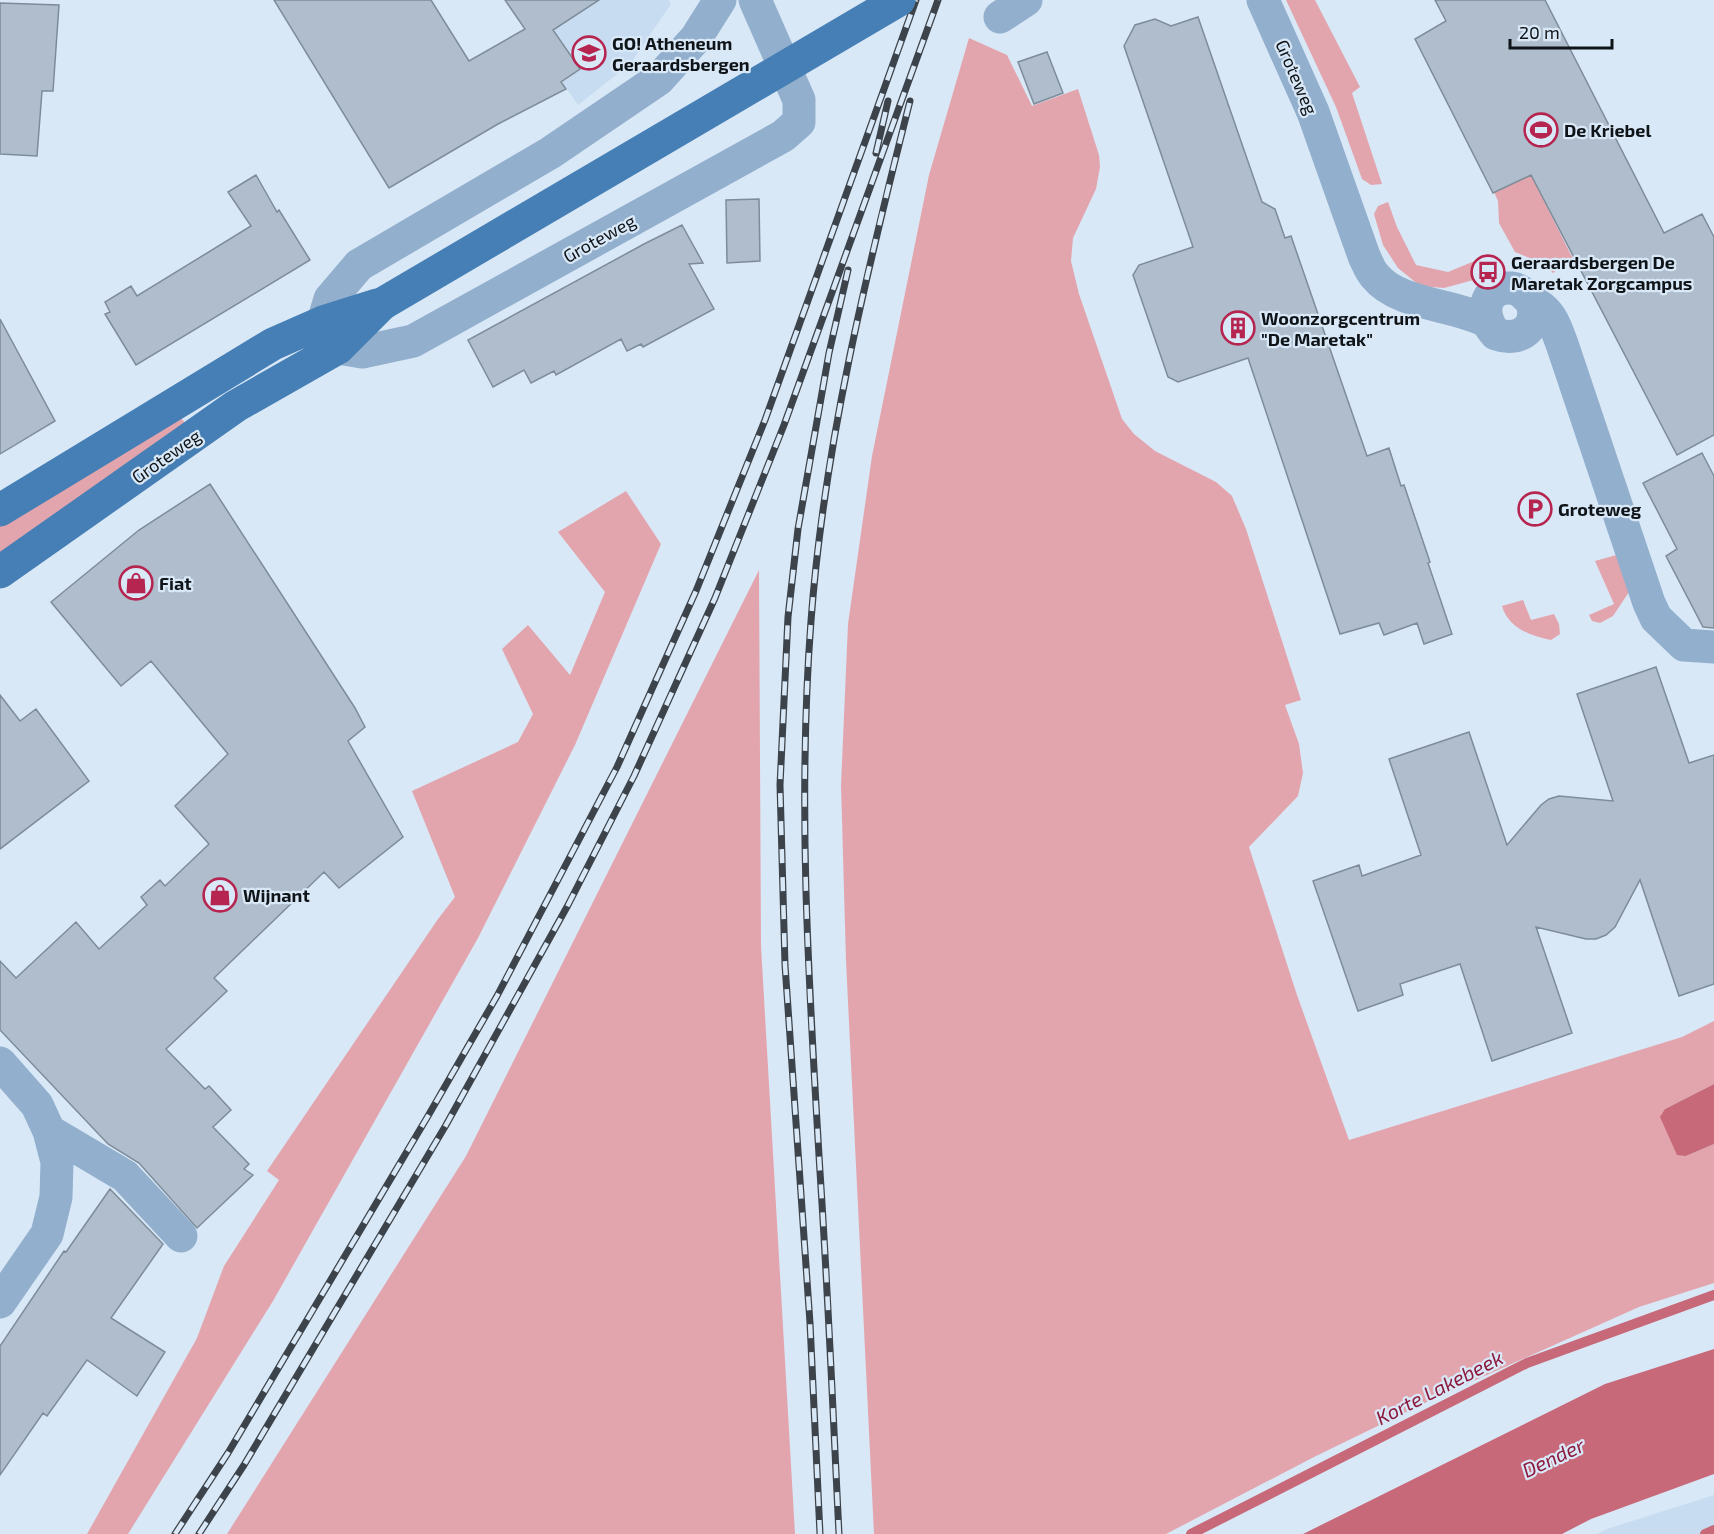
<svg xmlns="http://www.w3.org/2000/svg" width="1714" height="1534" viewBox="0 0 1714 1534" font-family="'Exo 2',sans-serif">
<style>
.built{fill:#c7dcf1}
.green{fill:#e3a5ad}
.water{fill:#c76979}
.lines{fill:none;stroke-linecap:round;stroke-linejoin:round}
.stream{stroke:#c76979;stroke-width:10}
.building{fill:#afbdcc;stroke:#7e8c9a;stroke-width:1.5}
.minor{stroke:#92afcd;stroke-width:33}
.major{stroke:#467fb5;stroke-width:33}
.rail-casing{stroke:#3c434a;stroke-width:7}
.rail{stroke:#d9e8f7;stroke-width:4.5;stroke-dasharray:14;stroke-linecap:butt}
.major-bridge{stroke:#467fb5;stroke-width:33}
.labels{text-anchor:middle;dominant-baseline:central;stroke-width:4.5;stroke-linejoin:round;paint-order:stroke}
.poi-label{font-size:18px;font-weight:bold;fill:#0f1419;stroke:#d9e8f7;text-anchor:start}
.street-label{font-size:18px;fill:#0f1419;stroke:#d9e8f7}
.water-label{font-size:20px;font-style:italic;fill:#8d1a3c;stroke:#d9e8f7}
</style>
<rect width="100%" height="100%" fill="#d9e8f7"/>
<!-- built -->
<path class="built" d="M 505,0 L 669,0 L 671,4 L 630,64 L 578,105 Z
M 1714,1495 L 1714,1534 L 1597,1534 L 1607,1529 Z"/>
<!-- green -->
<path class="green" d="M 1286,0 L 1315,0 L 1360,87 L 1352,93 L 1382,184 L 1371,185 L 1362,179 L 1336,107 Z
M 969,38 L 1007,55 L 1032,106 L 1078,89 L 1099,155 L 1100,167 L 1096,189 L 1073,238 L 1071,261 L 1079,294 L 1122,419 L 1134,434 L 1155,451 L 1216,482 L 1232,496 L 1246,529 L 1301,700 L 1285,705 L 1299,744 L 1303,773 L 1298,796 L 1249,847 L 1297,995 L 1349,1140 L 1682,1037 L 1714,1021 L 1714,1084 L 1665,1109 L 1686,1156 L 1714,1144 L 1714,1283 L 1639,1307 L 1431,1400 L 1314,1457 L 1166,1534 L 874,1534 L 846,961 L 841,785 L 848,624 L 872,456 L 929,175 Z
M 1531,175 L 1573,259 L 1553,273 L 1544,264 L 1515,252 L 1499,223 L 1498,201 L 1494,192 Z
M 1388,202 L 1397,227 L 1416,265 L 1448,272 L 1477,260 L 1483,263 L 1484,274 L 1481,278 L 1444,288 L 1420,286 L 1398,268 L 1383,245 L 1374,214 L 1378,206 Z
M 181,418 L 186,424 L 0,557 L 0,523 Z
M 626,491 L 661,544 L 575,745 L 478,938 L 273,1301 L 128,1534 L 87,1534 L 197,1338 L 224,1266 L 279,1180 L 267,1171 L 438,919 L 455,897 L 412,791 L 518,742 L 533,714 L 502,649 L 528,625 L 570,675 L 605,592 L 558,532 Z
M 1620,554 L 1629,592 L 1613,616 L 1600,623 L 1592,621 L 1589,615 L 1614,604 L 1595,561 Z
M 759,570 L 761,946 L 795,1534 L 227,1534 L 466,1156 Z
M 1523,600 L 1531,620 L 1554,614 L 1559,624 L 1560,634 L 1551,640 C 1531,636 1508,628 1502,606 Z"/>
<!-- water -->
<path class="water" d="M 1714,1084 L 1714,1144 L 1686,1156 L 1677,1155 L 1660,1117 L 1665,1109 Z
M 1714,1349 L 1714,1474 L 1591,1519 L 1562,1534 L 1303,1534 L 1605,1384 Z"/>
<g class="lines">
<!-- stream -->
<path class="stream" d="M 1191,1534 L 1527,1363 L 1714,1295
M 1705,1534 L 1714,1530"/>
</g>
<!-- building -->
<path class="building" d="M 274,0 L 431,0 L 469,61 L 525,29 L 505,0 L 599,0 L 553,30 L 580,69 L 561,82 L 566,89 L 498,124 L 389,188 Z
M 1435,0 L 1545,0 L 1664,233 L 1702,214 L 1714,237 L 1714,435 L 1677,455 L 1531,175 L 1493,193 L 1415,39 L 1446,21 Z
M 0,3 L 59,5 L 53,91 L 42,91 L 37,156 L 0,154 Z
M 1198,17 L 1262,202 L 1275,209 L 1285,238 L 1291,236 L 1367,456 L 1389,448 L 1401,486 L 1404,485 L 1430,562 L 1428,563 L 1452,634 L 1424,644 L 1417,623 L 1384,635 L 1379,623 L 1340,634 L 1248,358 L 1178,382 L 1168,377 L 1133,275 L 1139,265 L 1193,247 L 1124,46 L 1135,25 L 1155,19 L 1171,26 Z
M 1047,52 L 1063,93 L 1034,104 L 1018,62 Z
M 256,175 L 277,212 L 279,210 L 310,260 L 136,365 L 105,314 L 110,312 L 105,302 L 131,286 L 137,296 L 251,226 L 228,192 Z
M 759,199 L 760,261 L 727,263 L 726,200 Z
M 682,225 L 703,263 L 689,264 L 714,309 L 643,347 L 641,344 L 627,351 L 621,339 L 556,375 L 554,371 L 531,383 L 524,370 L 493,387 L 468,340 L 644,244 Z
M 0,319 L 55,421 L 0,454 Z
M 1702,453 L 1714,476 L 1714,628 L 1703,627 L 1666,556 L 1677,549 L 1643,483 Z
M 210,484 L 355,708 L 365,727 L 348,741 L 403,837 L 339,888 L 324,872 L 214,978 L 227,991 L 166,1049 L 205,1089 L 209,1086 L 231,1110 L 213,1127 L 249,1164 L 244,1169 L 253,1175 L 197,1228 L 139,1163 L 108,1144 L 0,1030 L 0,961 L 16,978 L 76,922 L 99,949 L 147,905 L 141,897 L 160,880 L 165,886 L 209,844 L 175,806 L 228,754 L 151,661 L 121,686 L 51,602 L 139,530 Z
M 1656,667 L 1689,763 L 1714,755 L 1714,984 L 1679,996 L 1640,880 L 1615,927 L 1606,935 L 1596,939 L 1586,939 L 1536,927 L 1572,1033 L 1492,1061 L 1460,964 L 1400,984 L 1403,995 L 1358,1011 L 1313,881 L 1359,865 L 1362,876 L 1421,855 L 1389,759 L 1469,732 L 1507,845 L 1541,805 L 1549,799 L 1559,796 L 1613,801 L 1577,694 Z
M 0,695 L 20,721 L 36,709 L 89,781 L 0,849 Z
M 110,1189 L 163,1244 L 111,1318 L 165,1352 L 137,1396 L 87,1360 L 47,1416 L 43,1413 L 0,1475 L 0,1346 L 64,1251 L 66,1252 Z"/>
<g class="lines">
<!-- minor -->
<path class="minor" d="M 1263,0 L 1313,112 L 1364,256 C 1367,262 1370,271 1375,276 C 1398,305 1454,304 1486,321
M 1000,17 L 1026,0
M 1531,300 C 1541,326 1521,343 1496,334 C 1479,317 1483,286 1511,288 C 1520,289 1524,294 1530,300 C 1534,303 1538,305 1542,308 C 1553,317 1557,331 1562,344 L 1649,603 L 1656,618 L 1684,645 L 1714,647
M 323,322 L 330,299 L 359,265 L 550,153 L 659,79 L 696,38 L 720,0
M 338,348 L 362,352 L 413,341 L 783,136 L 799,122 L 799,100 L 755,0
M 0,1063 L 37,1105 L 49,1131 L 57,1162 L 56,1197 L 47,1234 L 0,1302
M 49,1131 L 125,1176 L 181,1236"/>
<!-- major -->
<path class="major" d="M 0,510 L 273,344 L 323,322 L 377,305
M 0,572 L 236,406 L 338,348 L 382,304"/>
<defs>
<path id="rail" d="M 876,153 L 888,101
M 175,1534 L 228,1453 L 428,1116 L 497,996 L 617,767 L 696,591 L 765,420 L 916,0
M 199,1534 L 244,1465 L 446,1125 L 568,905 L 634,776 L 715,598 L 784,425 L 938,0
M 820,1534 L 810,1323 L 785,965 L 780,785 L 788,617 L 798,529 L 829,353 L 848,270
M 839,1534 C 833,1413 828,1292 820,1172 C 809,988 797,804 811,621 C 824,445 867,271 910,101"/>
</defs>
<!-- rail casing -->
<use href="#rail" class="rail-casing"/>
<!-- rail -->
<use href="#rail" class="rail"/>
<!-- major-bridge -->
<path class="major-bridge" d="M 382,304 L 899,0"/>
</g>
<!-- icons -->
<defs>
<symbol id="school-ring" viewBox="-11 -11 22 22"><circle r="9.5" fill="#d9e8f7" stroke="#b6254f" stroke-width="1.5"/><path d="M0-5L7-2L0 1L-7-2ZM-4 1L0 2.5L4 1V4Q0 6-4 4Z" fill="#b6254f"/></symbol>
<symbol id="stadium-ring" viewBox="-11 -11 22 22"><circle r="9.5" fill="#d9e8f7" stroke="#b6254f" stroke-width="1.5"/><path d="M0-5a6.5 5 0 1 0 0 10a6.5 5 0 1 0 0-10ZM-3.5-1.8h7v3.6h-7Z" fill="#b6254f"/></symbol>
<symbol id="bus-ring" viewBox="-11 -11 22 22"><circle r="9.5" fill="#d9e8f7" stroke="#b6254f" stroke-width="1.5"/><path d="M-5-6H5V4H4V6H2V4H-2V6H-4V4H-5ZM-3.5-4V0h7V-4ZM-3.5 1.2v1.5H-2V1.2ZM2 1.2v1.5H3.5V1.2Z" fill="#b6254f"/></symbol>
<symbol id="building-ring" viewBox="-11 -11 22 22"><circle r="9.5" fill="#d9e8f7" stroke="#b6254f" stroke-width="1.5"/><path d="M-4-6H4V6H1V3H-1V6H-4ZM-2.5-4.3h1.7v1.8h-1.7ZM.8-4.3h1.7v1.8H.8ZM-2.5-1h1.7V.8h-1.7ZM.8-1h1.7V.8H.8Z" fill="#b6254f"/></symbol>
<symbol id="parking-ring" viewBox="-11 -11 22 22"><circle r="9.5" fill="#d9e8f7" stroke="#b6254f" stroke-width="1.5"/><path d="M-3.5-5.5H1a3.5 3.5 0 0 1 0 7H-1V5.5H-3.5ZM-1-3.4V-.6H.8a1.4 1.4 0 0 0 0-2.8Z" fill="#b6254f"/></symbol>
<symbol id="shop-ring" viewBox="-11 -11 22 22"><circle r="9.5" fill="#d9e8f7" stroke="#b6254f" stroke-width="1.5"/><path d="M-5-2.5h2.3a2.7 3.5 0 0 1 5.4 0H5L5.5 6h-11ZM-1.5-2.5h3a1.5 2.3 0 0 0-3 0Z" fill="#b6254f"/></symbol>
</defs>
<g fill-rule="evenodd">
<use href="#school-ring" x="570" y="34" width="38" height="38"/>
<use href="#stadium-ring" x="1522" y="111" width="38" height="38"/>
<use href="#bus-ring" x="1469" y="253" width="38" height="38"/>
<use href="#building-ring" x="1219" y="309" width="38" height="38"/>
<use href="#parking-ring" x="1516" y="490" width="38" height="38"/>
<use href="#shop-ring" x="117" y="564" width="38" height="38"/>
<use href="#shop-ring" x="201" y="876" width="38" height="38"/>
</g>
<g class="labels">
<!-- poi labels -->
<g class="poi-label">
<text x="612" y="43">GO! Atheneum<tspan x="612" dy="21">Geraardsbergen</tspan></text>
<text x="1564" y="130">De Kriebel</text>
<text x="1511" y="262">Geraardsbergen De<tspan x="1511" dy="21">Maretak Zorgcampus</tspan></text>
<text x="1261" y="318">Woonzorgcentrum<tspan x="1261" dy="21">"De Maretak"</tspan></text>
<text x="1558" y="509">Groteweg</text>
<text x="159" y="583">Fiat</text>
<text x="243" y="895">Wijnant</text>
</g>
<!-- street labels -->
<g class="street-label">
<text transform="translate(1297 77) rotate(67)">Groteweg</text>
<text transform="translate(599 238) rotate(-29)">Groteweg</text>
<text transform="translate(166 456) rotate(-35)">Groteweg</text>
</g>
<!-- water labels -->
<g class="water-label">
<text transform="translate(1439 1387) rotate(-27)">Korte Lakebeek</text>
<text transform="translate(1553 1457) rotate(-25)">Dender</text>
</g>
</g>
<!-- scale -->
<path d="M1510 39v9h102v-9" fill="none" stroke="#0f1419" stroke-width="3"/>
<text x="1519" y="39" font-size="18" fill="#0f1419" stroke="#d9e8f7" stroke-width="4.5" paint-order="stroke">20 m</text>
</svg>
